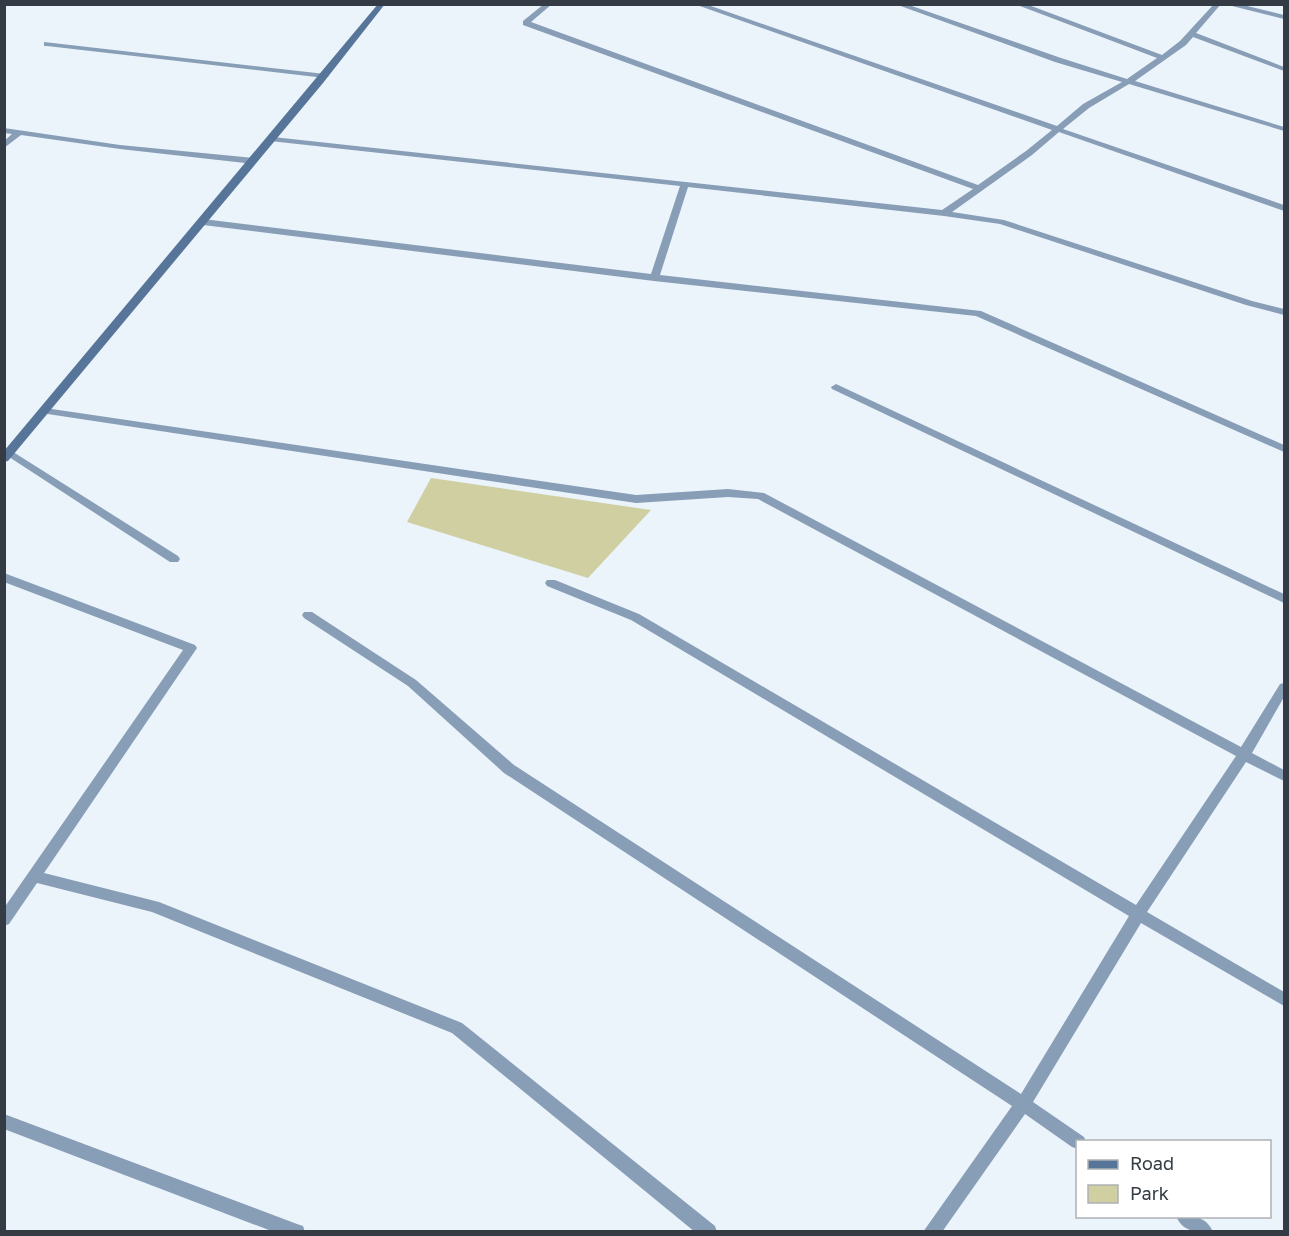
<svg xmlns="http://www.w3.org/2000/svg" width="1289" height="1236" viewBox="0 0 1289 1236" font-family="'Golos Text',sans-serif">
<style>
.green{fill:#cfcfa1}
.lines{fill:none;stroke-linecap:round;stroke-linejoin:round}
.street{fill:#889eb7;fill-rule:evenodd}
.secondary{fill:#567599;fill-rule:evenodd}
</style>
<rect width="100%" height="100%" fill="#ebf3fb"/>
<!-- green -->
<path class="green" d="M 431,478 L 651,510 L 588,578 L 407,522 Z"/>
<g class="lines">
<!-- street -->
<path class="street" d="M 544,4 L 552,4 L 531,22 L 978,185 L 1026,151 L 1052,130 L 694,4 L 705,4 L 1057,126 L 1083,104 L 1122,82 L 1055,62 L 895,4 L 906,4 L 1061,58 L 1127,79 L 1157,58 L 1015,4 L 1026,4 L 1162,55 L 1180,41 L 1214,4 L 1221,4 L 1196,33 L 1284,67 L 1284,71 L 1193,37 L 1186,45 L 1135,81 L 1284,127 L 1284,131 L 1129,84 L 1089,108 L 1063,129 L 1284,205 L 1284,211 L 1059,132 L 1032,155 L 952,212 L 1004,220 L 1252,301 L 1284,309 L 1284,315 L 1246,305 L 1000,224 L 944,216 L 688,187 L 660,275 L 981,311 L 1284,445 L 1284,452 L 976,316 L 654,281 L 203,225 L 199,222 L 203,219 L 651,274 L 680,186 L 270,141 L 270,137 L 273,137 L 942,210 L 973,189 L 523,25 L 523,21 Z
M 1224,4 L 1239,4 L 1284,15 L 1284,19 Z
M 44,42 L 325,74 L 329,76 L 325,78 L 47,46 L 44,46 Z
M 4,128 L 120,145 L 254,158 L 258,161 L 254,164 L 120,149 L 21,135 L 4,148 L 4,141 L 12,134 L 4,133 Z
M 836,384 L 1284,594 L 1284,603 L 832,389 L 831,387 Z
M 45,408 L 636,495 L 728,489 L 764,493 L 1241,747 L 1280,684 L 1284,683 L 1284,697 L 1252,753 L 1284,770 L 1284,781 L 1246,762 L 1147,912 L 1284,992 L 1284,1006 L 1141,923 L 1033,1102 L 1084,1137 L 1086,1142 L 1078,1142 L 1078,1149 L 1072,1147 L 1025,1114 L 942,1232 L 923,1232 L 1012,1106 L 504,773 L 408,686 L 304,618 L 302,615 L 304,612 L 312,612 L 416,680 L 514,765 L 1021,1094 L 1129,916 L 631,620 L 547,586 L 545,583 L 547,580 L 555,580 L 639,614 L 1136,905 L 1236,756 L 758,499 L 728,497 L 636,503 L 41,413 L 40,411 L 41,409 Z
M 10,450 L 178,556 L 180,559 L 178,562 L 170,562 L 6,455 L 5,453 L 6,451 Z
M 4,573 L 195,645 L 197,648 L 44,873 L 159,902 L 462,1023 L 715,1226 L 717,1232 L 695,1232 L 452,1033 L 152,912 L 37,883 L 9,924 L 4,926 L 4,908 L 183,650 L 4,582 Z
M 4,1114 L 297,1224 L 303,1226 L 305,1232 L 274,1232 L 4,1129 Z
M 1176,1216 C 1191,1216 1206,1215 1213,1232 C 1198,1232 1183,1233 1176,1216 Z"/>
<!-- secondary -->
<path class="secondary" d="M 378,4 L 385,4 L 323,83 L 8,461 L 4,462 L 4,451 Z"/>
</g>
<!-- border -->
<rect width="1289" height="1236" fill="none" stroke="#343b44" stroke-width="12"/>
<!-- legend -->
<rect x="1076" y="1140" width="195" height="78" fill="#ffffff" stroke="#aeb1b4" stroke-width="1.5"/>
<rect x="1088" y="1160" width="30" height="9" fill="#567599" stroke="#aeb1b4" stroke-width="1.5"/>
<text x="1130" y="1170" font-size="18" fill="#343b44">Road</text>
<rect x="1088" y="1185" width="30" height="18" fill="#cfcfa1" stroke="#aeb1b4" stroke-width="1.5"/>
<text x="1130" y="1200" font-size="18" fill="#343b44">Park</text>
</svg>
